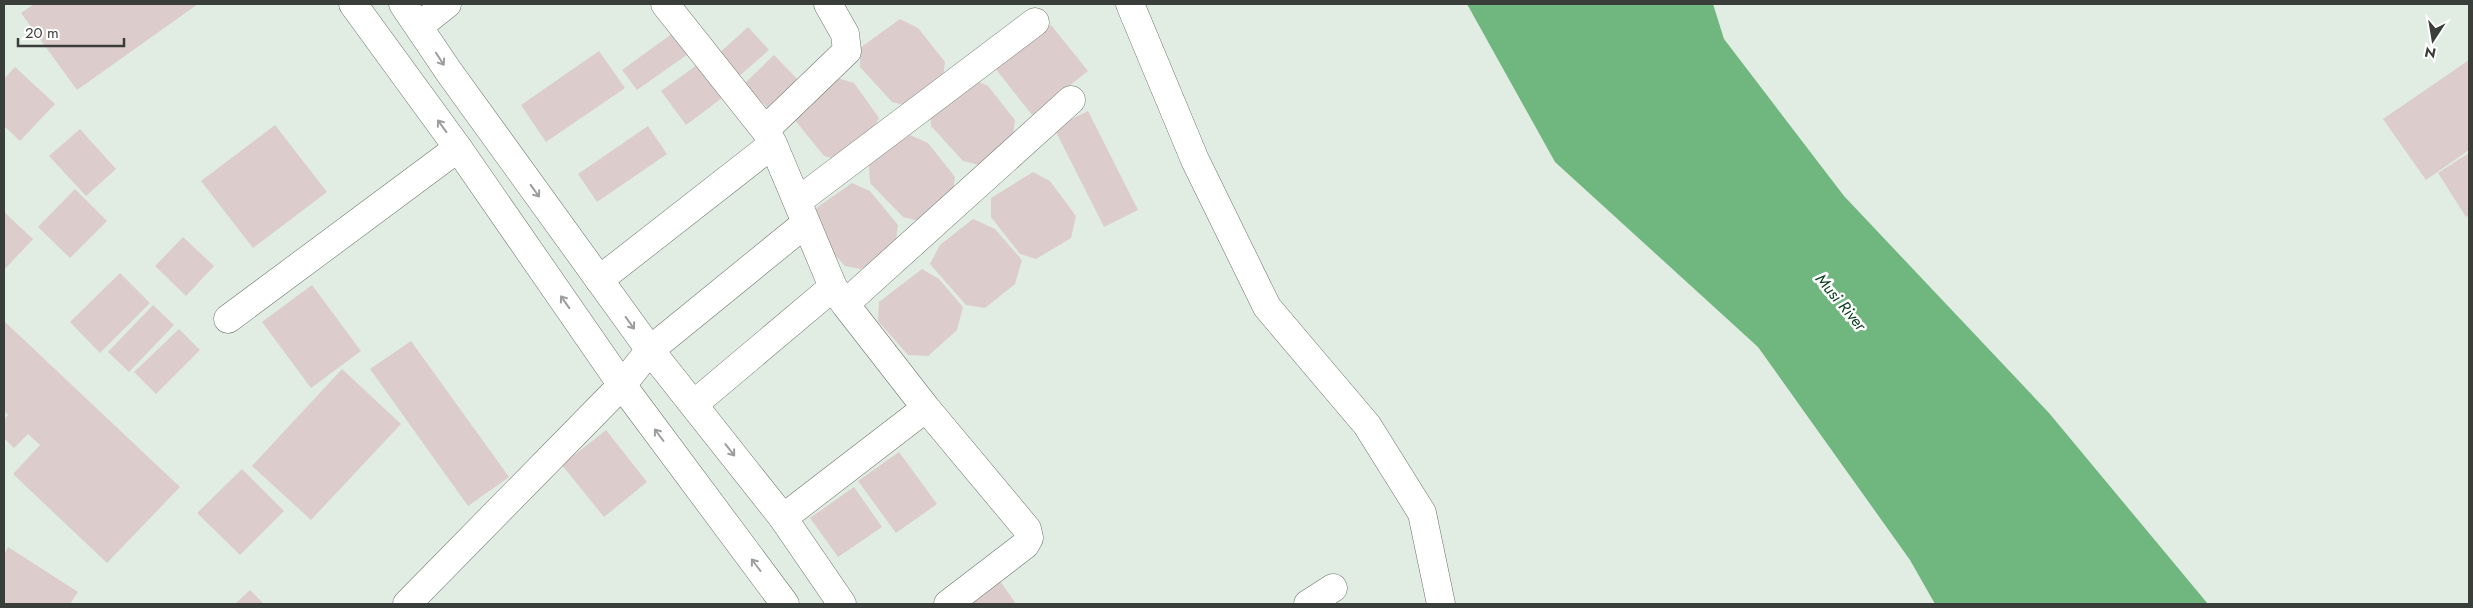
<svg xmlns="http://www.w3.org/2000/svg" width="2473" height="608" viewBox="0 0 2473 608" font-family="Jost,sans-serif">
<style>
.water{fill:#70b67f}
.building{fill:#dccdcc}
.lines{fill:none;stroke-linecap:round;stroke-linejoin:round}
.minor-casing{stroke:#6b756c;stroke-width:29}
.tertiary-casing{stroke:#6b756c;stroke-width:29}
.minor{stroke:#fff;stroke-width:28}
.tertiary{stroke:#fff;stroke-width:28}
.oneway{stroke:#9c9e9d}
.labels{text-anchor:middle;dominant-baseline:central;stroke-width:5;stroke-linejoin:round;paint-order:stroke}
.water-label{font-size:16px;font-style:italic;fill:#093f1c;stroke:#fff}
</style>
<rect width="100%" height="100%" fill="#e1ece3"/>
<!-- water -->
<path class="water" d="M 1467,4 L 1713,4 L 1724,39 L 1844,196 L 2049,413 L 2208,604 L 1935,604 L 1910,560 L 1758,347 L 1555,162 Z"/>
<!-- building -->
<path class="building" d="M 34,4 L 198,4 L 77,90 L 21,13 Z
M 900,19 L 918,28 L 945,62 L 942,84 L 909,106 L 892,102 L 860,67 L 860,48 Z
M 1051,25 L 1088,71 L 1032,115 L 995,68 Z
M 748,27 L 769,50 L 737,78 L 716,56 Z
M 673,33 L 688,54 L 637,90 L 622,70 Z
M 599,51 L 625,88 L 546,142 L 521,105 Z
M 774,55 L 799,81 L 770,110 L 744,84 Z
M 2469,60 L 2469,150 L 2426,180 L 2383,119 Z
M 701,62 L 726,95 L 686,125 L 661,91 Z
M 15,67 L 55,104 L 20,141 L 4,126 L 4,79 Z
M 837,78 L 854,83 L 879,118 L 871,134 L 840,160 L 824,156 L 794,119 L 804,113 Z
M 970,78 L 988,86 L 1015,120 L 1012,142 L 979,165 L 963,161 L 931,126 L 930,106 Z
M 1088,111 L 1138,210 L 1104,227 L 1054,128 Z
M 275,125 L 327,192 L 253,248 L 201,181 Z
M 648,126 L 667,154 L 597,202 L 578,174 Z
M 80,129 L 116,169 L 86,196 L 49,156 Z
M 910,135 L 928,143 L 955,177 L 952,199 L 919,221 L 903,217 L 870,183 L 869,163 Z
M 2469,153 L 2469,215 L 2466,217 L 2438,173 Z
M 1033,172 L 1050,181 L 1076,216 L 1071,238 L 1036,259 L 1020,254 L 991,217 L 991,198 Z
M 852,183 L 870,191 L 898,225 L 895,247 L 861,269 L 845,266 L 813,230 L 812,211 Z
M 75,189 L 107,221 L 70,258 L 38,227 Z
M 4,212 L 33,239 L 4,270 Z
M 973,219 L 995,229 L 1022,260 L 1015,284 L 985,308 L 966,305 L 930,264 L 940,245 Z
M 183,237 L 214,266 L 186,296 L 155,266 Z
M 922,269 L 939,279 L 963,307 L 957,330 L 928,356 L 908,355 L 878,321 L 879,302 Z
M 120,273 L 150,303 L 100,353 L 70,322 Z
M 312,285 L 361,351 L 311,388 L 262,322 Z
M 153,305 L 174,325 L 129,372 L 108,352 Z
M 4,321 L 180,487 L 107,563 L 13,474 L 40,445 L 28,434 L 14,448 L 4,438 L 4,420 L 8,415 L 4,411 Z
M 179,329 L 200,350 L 156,394 L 134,372 Z
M 411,341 L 509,477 L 468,506 L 370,369 Z
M 342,369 L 401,424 L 311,520 L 252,466 Z
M 606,430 L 647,482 L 604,517 L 562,465 Z
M 899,452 L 937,504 L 896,533 L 858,481 Z
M 242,469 L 284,511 L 240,555 L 197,513 Z
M 854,487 L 882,527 L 838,557 L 810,518 Z
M 8,547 L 78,592 L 70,604 L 7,604 L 4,602 L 4,554 Z
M 1000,581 L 1016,604 L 967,604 Z
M 250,590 L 264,604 L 235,604 Z"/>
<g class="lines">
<defs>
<path id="minor" d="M 665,4 L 765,130 L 773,144 L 833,287 L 845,304 L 926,408 L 1027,529 L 1029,538 L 1025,545 L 948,604
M 1130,4 L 1195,160 L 1267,307 L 1367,425 L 1422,513 L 1441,604
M 419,26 L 447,4
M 765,130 L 847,51 L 845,34 L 828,4
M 798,201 L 1035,22
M 599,280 L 773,144
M 845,304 L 1071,100
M 228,319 L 458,148
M 694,404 L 833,287
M 783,518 L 926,408
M 407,604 L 622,385 L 650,350 L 806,223
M 1308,604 L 1333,588"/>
<path id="tertiary" d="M 353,4 L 458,148 L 622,385 L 785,604
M 403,4 L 449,72 L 650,350 L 783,518 L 842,604"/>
</defs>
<!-- minor casing -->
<use href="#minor" class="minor-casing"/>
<!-- tertiary casing -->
<use href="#tertiary" class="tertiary-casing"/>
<!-- minor -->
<use href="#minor" class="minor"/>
<!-- tertiary -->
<use href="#tertiary" class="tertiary"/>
</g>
<!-- one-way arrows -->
<defs><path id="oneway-shaft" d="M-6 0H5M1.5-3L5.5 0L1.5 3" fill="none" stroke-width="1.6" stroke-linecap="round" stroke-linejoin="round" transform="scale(1.25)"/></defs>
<g class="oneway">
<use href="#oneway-shaft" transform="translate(440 59) rotate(57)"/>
<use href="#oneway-shaft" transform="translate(442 126) rotate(-126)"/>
<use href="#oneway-shaft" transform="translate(535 191) rotate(54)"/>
<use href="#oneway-shaft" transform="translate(565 302) rotate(-125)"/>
<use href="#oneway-shaft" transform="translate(630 323) rotate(54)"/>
<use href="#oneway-shaft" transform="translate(659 435) rotate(-127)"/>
<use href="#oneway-shaft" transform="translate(730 450) rotate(52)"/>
<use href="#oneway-shaft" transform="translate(756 565) rotate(-127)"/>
</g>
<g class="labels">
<!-- water labels -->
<g class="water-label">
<text transform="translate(1841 302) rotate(50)">Musi River</text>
</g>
</g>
<!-- border -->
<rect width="2473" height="608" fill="none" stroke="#3a3e3b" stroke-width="10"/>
<!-- north arrow -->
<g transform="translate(2433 40) rotate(192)" stroke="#ffffff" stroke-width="4" paint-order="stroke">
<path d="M0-4L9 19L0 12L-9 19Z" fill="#3a3e3b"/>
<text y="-8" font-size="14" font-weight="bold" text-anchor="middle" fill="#3a3e3b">N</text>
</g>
<!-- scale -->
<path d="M18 38v8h106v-8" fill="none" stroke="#3a3e3b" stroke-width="2.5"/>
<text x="25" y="38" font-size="15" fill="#3a3e3b" stroke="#ffffff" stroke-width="4" paint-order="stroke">20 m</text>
</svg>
